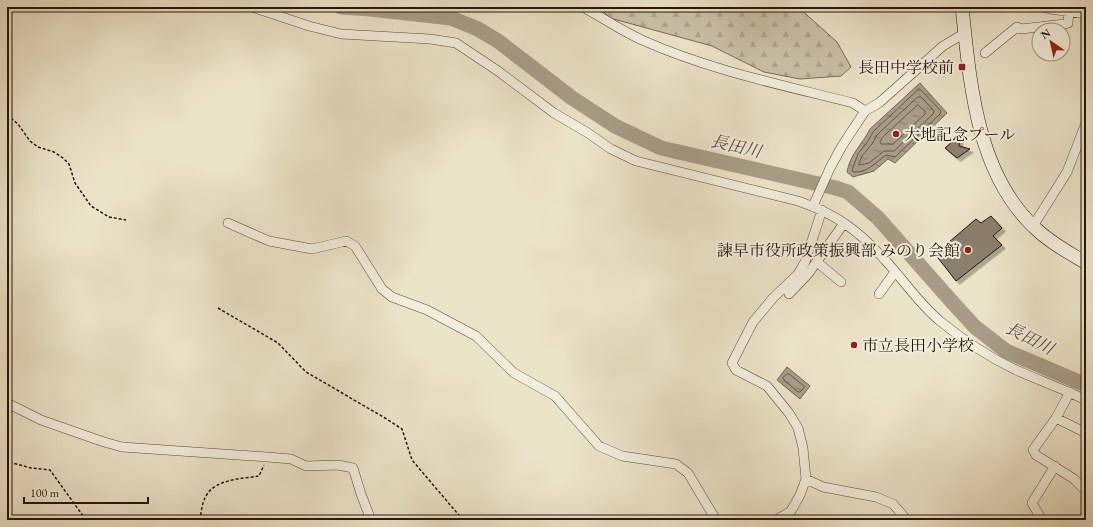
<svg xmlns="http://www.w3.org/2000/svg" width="1093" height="527" viewBox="0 0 1093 527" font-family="'EB Garamond','Noto Serif JP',serif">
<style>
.forest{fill:url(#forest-firs);stroke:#766a59}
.water{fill:url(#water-ripples);stroke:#726755}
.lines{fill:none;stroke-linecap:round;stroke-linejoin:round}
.shore{stroke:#655948;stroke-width:1}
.river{stroke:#a79d87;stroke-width:15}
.building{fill:#8b806d;stroke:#23150a;filter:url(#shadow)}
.minor-casing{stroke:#55483a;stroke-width:10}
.secondary-casing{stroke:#23150a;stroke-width:14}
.path{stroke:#23150a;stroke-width:1.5;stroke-dasharray:3 2;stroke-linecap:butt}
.minor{stroke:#f2eddb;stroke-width:9}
.secondary{stroke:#f2eddb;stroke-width:13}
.poi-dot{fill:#8f2418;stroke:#f2eddb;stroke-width:1.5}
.labels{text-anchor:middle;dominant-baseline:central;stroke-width:4;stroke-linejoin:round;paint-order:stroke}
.poi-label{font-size:16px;fill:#23150a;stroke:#f2eddb;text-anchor:end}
.water-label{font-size:17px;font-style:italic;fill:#584b3c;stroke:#f2eddb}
</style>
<defs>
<pattern id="forest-firs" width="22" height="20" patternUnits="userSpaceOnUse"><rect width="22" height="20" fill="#c9c0a8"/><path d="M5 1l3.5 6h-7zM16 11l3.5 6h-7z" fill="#aca48f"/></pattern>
<pattern id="water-ripples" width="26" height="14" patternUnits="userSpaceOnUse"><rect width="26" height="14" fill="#a79d87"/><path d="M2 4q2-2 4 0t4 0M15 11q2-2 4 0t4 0" fill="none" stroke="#887f6d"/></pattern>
<filter id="shadow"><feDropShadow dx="3.5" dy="3.5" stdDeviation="0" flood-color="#0004"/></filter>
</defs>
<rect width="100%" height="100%" fill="#ebe3c8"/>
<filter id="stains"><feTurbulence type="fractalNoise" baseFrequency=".005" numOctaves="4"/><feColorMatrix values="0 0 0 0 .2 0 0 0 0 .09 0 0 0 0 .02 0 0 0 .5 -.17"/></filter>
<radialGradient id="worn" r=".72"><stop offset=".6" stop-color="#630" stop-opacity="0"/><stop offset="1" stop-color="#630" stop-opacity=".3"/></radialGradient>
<!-- forest -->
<path class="forest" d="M 599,7 L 798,7 L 837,42 L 851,67 L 841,76 L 800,79 L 764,72 L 712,46 L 610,18 Z"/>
<!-- water -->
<path class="water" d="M 920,83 L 947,113 L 895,163 L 888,159 L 874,171 L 853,177 L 847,172 C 850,154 862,145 870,129 Z
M 787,367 L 810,386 L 800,399 L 777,380 Z"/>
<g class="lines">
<!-- shore -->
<path class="shore" d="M 918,90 L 921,90 L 941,111 L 940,114 L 895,157 L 886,155 C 875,163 867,173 853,172 L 852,170 L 858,154 L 868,141 L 873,132 Z
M 918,97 L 921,97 L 934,111 L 933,114 L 894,151 L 884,151 L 869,163 L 859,165 L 859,163 L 862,156 L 872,144 L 877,135 Z
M 918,105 L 925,111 L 925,114 L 893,144 L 881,144 L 880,142 L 882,138 Z
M 787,374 L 789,374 L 804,386 L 804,388 L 800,392 L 798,392 L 784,380 L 783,378 Z"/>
<!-- river -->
<path class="river" d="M 341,7 L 371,9 L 451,18 L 478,29 L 498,41 L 572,98 L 615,126 L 661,148 L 836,188 L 848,192 L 878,218 L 953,303 L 975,327 L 1006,351 L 1086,385
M 1085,7 L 1086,7"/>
</g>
<!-- building -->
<path class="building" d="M 960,135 L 959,146 L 970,149 L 957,158 L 945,148 Z
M 991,216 L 1002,228 L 993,236 L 1002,245 L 956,281 L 935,254 L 976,219 L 981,223 Z"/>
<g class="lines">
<defs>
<path id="minor" d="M 252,7 L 309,26 L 341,34 L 430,39 L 456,43 L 498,71 L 554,113 L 588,133 L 611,149 L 636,161 L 798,201 C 836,214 858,230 885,260 C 904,280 918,303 940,321 C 963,340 989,357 1016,370 C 1039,380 1063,389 1086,400
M 583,7 C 603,18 622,31 642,40 C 709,70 782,85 853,103 L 865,111
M 1042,7 L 1050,9 L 1086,14
M 985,53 L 1017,27 L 1021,29 L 1065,24 L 1068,23 L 1069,12
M 813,206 L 830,168 L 842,146 L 865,111 L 879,103 L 943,46 L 965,33
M 228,223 L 269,241 L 312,249 L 346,241 L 355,246 L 382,289 L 392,297 L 427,310 L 476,336 L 514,373 L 555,396 L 599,446 L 622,456 L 676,464 L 688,473 L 716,520
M 1033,226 L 1067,172 L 1086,123
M 817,262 L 841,282
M 789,294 L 808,274 L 844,223
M 879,294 L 895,272
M 1070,392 L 1056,418 L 1033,450 L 1036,455 L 1074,479 L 1086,491
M 7,403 L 41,420 L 104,442 L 122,447 L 267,457 L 291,459 L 306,466 L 338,465 L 353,468 L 361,494 L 371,520
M 1056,418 L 1086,433
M 806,479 L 823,487 L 876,497 L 893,504 L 907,520
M 776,520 L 791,511 L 800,495 L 806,479 L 803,448 L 798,428 L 789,413 L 767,386 L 736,370 L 732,363 L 753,322 L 773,298 L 798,274 L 805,262 L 822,210
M 1042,520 L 1032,503 L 1055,466"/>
<path id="secondary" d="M 962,7 C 970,82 976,172 1034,227 C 1049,242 1068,252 1086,263"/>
</defs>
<!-- minor casing -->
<use href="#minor" class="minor-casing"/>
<!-- secondary casing -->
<use href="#secondary" class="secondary-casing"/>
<!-- path -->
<path class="path" d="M 7,115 L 18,124 L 30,141 L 38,147 L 54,152 L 63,158 L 69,164 L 75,183 L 91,206 L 109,217 L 126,220
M 218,308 L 278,343 L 306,372 L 385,418 L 402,429 L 412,460 L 463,520
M 7,466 L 9,462 L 31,468 L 50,470 L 86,520
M 200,520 C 201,513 202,504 205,498 C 213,479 241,479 259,476 L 264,465"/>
<!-- minor -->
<use href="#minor" class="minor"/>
<!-- secondary -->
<use href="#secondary" class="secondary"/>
</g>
<!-- markers -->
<g class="poi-dot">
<rect x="958" y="63" width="8" height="8" rx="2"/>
<circle cx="896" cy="134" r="4"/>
<circle cx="968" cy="250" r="4"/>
<circle cx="854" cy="345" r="4"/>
</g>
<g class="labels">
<!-- poi labels -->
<g class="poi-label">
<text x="954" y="67">長田中学校前</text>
<text x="904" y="134" text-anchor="start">大地記念プール</text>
<text x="960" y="250">諫早市役所政策振興部 みのり会館</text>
<text x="862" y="345" text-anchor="start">市立長田小学校</text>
</g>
<!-- water labels -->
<g class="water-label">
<text transform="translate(736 146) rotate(13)">長田川</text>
<text transform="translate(1030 338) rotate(27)">長田川</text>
</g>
</g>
<!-- margin -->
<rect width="1093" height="527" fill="none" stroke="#ebe3c8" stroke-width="24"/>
<rect x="8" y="8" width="1077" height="511" fill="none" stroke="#23150a" stroke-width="2"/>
<rect x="12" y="12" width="1069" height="503" fill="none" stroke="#23150a"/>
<!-- north arrow -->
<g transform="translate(1051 42) rotate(326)"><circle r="19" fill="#f2eddb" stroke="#9f9787"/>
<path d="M0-3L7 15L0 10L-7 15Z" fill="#8f2418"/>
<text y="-6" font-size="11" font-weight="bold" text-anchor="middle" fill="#23150a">N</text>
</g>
<!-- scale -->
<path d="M24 497v6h124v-6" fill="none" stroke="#23150a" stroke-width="2"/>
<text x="30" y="497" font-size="12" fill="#23150a" stroke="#f2eddb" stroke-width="3" paint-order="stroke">100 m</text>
<rect width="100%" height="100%" filter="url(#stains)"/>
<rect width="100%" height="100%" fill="url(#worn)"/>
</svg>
